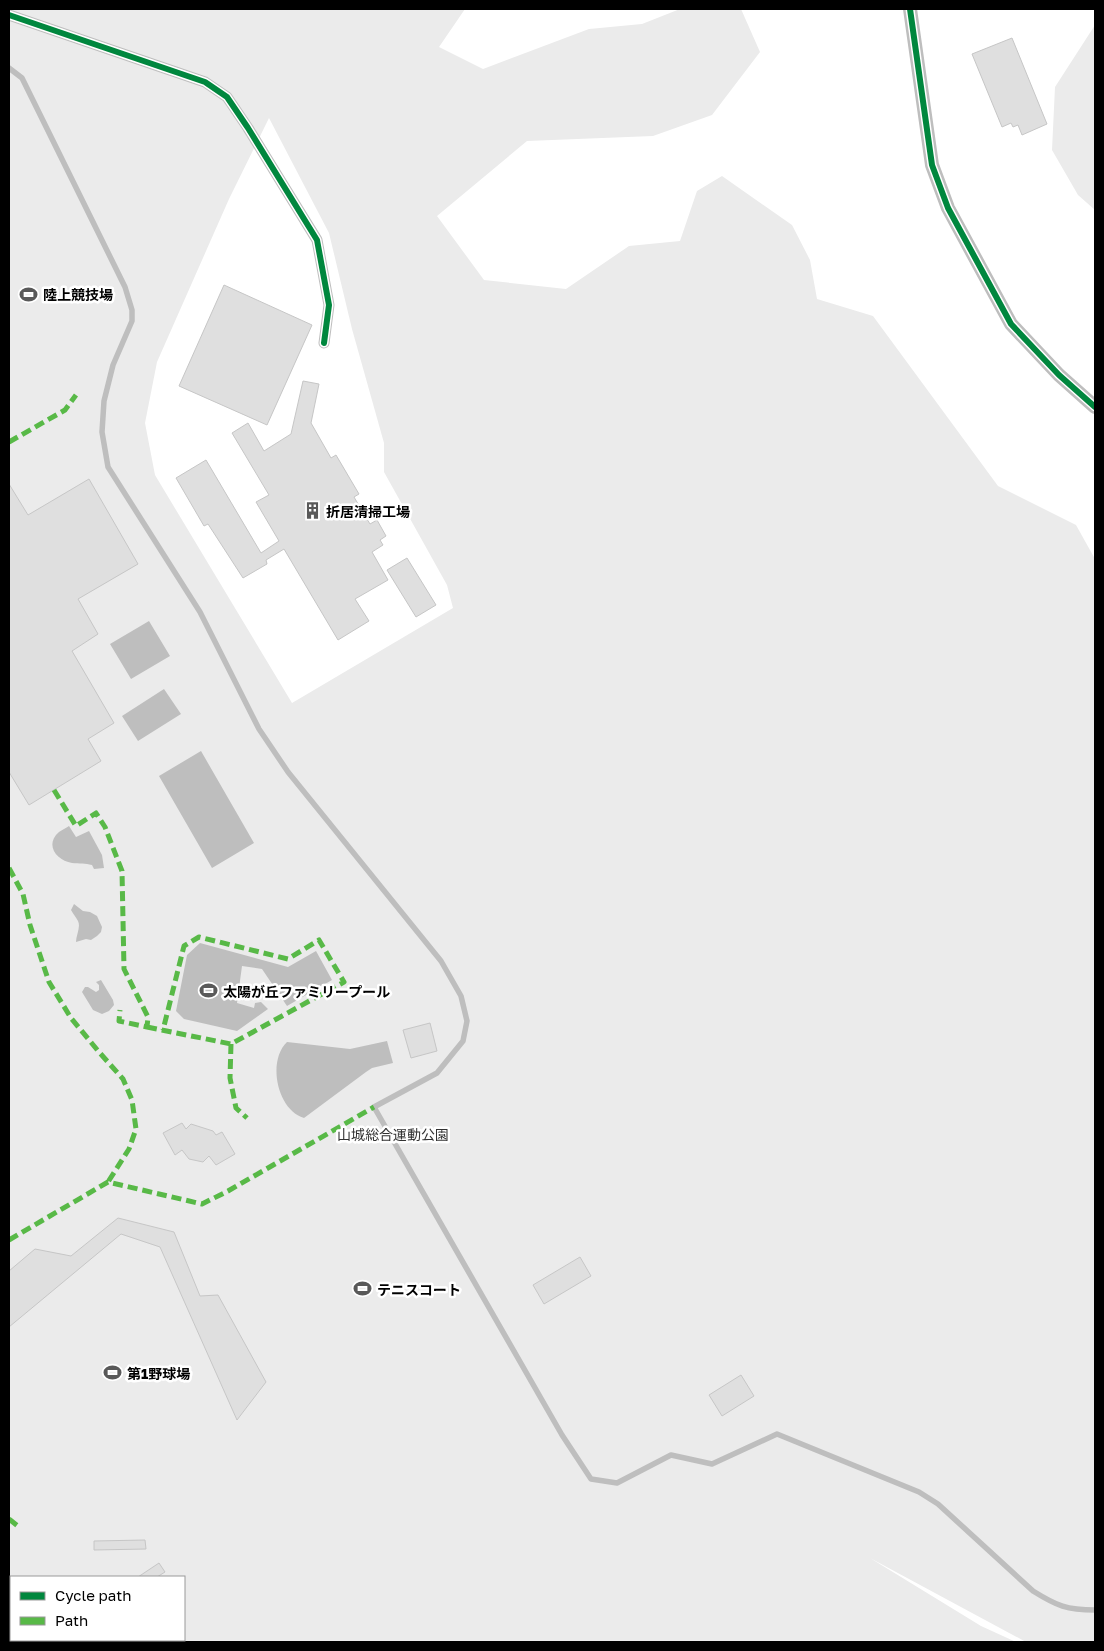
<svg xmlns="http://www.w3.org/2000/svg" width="1104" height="1651" viewBox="0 0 1104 1651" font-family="'Golos Text','Noto Sans JP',sans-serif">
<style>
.green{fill:#ebebeb;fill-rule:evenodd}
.water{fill:#bebebe}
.building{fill:#dfdfdf;stroke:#c6c6c6}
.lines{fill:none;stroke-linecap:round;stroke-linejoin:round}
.service{stroke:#bebebe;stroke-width:5.5}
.minor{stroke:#bebebe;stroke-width:11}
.tertiary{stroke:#bebebe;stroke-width:14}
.quiet{stroke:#58b947;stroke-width:5;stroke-dasharray:10 5;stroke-linecap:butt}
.cycleway-casing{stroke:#fff;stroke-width:9}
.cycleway{stroke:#00873e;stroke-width:6}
.labels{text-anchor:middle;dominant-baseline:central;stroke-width:5;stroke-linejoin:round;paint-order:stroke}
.poi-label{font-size:14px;font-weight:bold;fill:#000;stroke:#fff;text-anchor:start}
.park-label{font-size:14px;fill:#323232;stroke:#fff}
</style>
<rect width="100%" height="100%" fill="#fff"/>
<!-- green -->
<path class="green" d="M 9,9 L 465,9 L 439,47 L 483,69 L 589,29 L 642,24 L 680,9 L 741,9 L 760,52 L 712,115 L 653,136 L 527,141 L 437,216 L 484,280 L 566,289 L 629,246 L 680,241 L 697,191 L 722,176 L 792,225 L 810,260 L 817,299 L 873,316 L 998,486 L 1076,525 L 1095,559 L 1095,1642 L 1026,1642 L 870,1558 L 981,1626 L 1016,1642 L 9,1642 ZM 269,118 L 329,233 L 352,329 L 384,443 L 384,472 L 447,585 L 453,608 L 292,703 L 155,475 L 145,423 L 157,362 L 229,199 ZM 11,1577 L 184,1577 L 184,1640 L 11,1640 Z
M 1095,25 L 1095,210 L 1078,195 L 1052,150 L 1055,87 Z"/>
<!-- water -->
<path class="water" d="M 149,621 L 170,656 L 131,679 L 110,644 Z
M 164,689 L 181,714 L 138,741 L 122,716 Z
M 201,751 L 254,843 L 212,868 L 159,776 Z
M 69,826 L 76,837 L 89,831 L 102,855 L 104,868 L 94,869 L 92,865 C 85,863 80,864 72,863 C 57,861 44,845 59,832 C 62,830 66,828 69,826 Z
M 74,904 L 83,911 L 90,912 L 97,916 L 102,927 L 101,932 L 97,936 L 91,940 L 86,939 L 76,942 C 76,935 81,927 78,921 C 76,917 73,914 71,910 Z
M 200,943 L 288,967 L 316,951 L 332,980 L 287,1006 L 262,969 L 242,966 L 237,1003 L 254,1008 L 255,1003 L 261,1002 L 268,1009 L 237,1031 L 184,1019 L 176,1011 L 187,955 Z
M 101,980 L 113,1000 L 114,1005 L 109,1011 L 102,1014 L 93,1010 L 82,992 L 85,987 L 88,987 L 96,992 L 99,990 L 99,985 L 96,982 Z
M 387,1041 L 393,1063 L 372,1068 L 366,1072 L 304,1118 C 277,1110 267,1061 287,1042 L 350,1049 Z"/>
<!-- building -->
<path class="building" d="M 1012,38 L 1047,124 L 1022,135 L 1018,125 L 1013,127 L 1011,123 L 1002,127 L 972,54 Z
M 224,285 L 312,325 L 267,425 L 179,386 Z
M 303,381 L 319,384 L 311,423 L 331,458 L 336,455 L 359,494 L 354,497 L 370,524 L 377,520 L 386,536 L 380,540 L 383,545 L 372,552 L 388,580 L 355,599 L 369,621 L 338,640 L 284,549 L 266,560 L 267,564 L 243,578 L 208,524 L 204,526 L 176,478 L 206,460 L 261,553 L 279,541 L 256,502 L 269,495 L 232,433 L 248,423 L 264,451 L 291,434 Z
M 89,479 L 138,564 L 78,599 L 98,634 L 72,651 L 114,723 L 88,739 L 101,761 L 29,805 L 9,772 L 9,484 L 28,515 Z
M 407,558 L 436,605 L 416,617 L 387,570 Z
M 430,1023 L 437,1051 L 411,1058 L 403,1030 Z
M 182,1123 L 186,1129 L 191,1124 L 213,1131 L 216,1135 L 222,1132 L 235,1154 L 216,1165 L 209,1156 L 203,1162 L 189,1159 L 182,1150 L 175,1155 L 163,1133 Z
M 118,1218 L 174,1232 L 200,1296 L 218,1295 L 266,1382 L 237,1420 L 160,1247 L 121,1234 L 9,1327 L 9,1271 L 35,1249 L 71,1256 Z
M 580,1257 L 591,1276 L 544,1304 L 533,1285 Z
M 741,1375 L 754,1396 L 722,1416 L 709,1395 Z
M 145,1540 L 146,1549 L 94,1550 L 94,1541 Z
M 159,1563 L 165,1572 L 157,1577 L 138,1577 Z"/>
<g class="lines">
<!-- service -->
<path class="service" d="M 9,68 L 22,78 L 125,287 L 132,310 L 132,321 L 113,365 L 104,401 L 102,432 L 108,467 L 200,612 L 259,729 L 288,772 L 441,961 L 461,996 L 467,1021 L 463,1041 L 437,1073 L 374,1107 L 562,1435 L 591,1479 L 617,1483 L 671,1455 L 712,1464 L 777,1434 L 919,1492 L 938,1504 L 1033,1591 C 1057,1606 1067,1610 1095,1610"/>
<!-- minor -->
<path class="minor" d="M 9,15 L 205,82 L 227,97 L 248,128 L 317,240 L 329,305 L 324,343"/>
<!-- tertiary -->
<path class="tertiary" d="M 910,9 L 932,165 L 948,208 L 1011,324 L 1059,375 L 1095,407"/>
<!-- quiet -->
<path class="quiet" d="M 9,442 L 65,410 L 76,395
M 54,790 L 76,826 L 96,813 L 105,827 L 122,871 L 124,969 L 148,1017 L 147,1027 L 119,1021 L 120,1010
M 9,868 L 23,894 L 30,925 L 49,982 L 71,1018 L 99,1052 L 123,1079 L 132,1100 L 136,1129 L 129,1149 L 108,1182
M 147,1027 L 231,1044 L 344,982 L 319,940 L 288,959 L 199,937 L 184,946 L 163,1030
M 231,1044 L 230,1078 L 236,1108 L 247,1118
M 9,1240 L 108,1182 L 202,1204 L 228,1191 L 374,1107
M 9,1519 L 19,1527"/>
<defs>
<path id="cycleway" d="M 910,9 L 932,165 L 948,208 L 1011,324 L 1059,375 L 1095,407
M 9,15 L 205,82 L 227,97 L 248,128 L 317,240 L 329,305 L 324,343"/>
</defs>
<!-- cycleway casing -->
<use href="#cycleway" class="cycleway-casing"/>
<!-- cycleway -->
<use href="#cycleway" class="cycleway"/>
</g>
<!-- icons -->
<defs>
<symbol id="stadium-bare" viewBox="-9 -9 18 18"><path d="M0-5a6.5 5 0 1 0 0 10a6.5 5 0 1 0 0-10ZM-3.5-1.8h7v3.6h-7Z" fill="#595959" stroke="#fff" stroke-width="2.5" paint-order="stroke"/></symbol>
<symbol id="building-bare" viewBox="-9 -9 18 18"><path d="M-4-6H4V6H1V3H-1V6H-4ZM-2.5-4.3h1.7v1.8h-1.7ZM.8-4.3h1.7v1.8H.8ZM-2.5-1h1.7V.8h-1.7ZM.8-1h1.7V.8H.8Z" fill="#595959" stroke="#fff" stroke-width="2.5" paint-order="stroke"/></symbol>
</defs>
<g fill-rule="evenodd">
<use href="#stadium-bare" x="16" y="282" width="25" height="25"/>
<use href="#building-bare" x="300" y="498" width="25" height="25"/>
<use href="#stadium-bare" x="196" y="978" width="25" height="25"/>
<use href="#stadium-bare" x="350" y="1276" width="25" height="25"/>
<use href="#stadium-bare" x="100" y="1360" width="25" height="25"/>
</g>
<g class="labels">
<!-- poi labels -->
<g class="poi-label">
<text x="43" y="294">陸上競技場</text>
<text x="326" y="511">折居清掃工場</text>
<text x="223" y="991">太陽が丘ファミリープール</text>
<text x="377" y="1289">テニスコート</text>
<text x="127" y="1373">第1野球場</text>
</g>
<!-- park labels -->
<g class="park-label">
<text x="393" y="1134">山城総合運動公園</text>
</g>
</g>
<!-- border -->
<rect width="1104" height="1651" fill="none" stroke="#000000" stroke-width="20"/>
<!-- legend -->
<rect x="10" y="1576" width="175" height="65" fill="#ffffff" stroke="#999999"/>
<rect x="20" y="1592" width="25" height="8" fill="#00873e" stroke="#999999"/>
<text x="55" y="1601" font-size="15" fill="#000000">Cycle path</text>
<rect x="20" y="1617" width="25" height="8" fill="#58b947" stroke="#999999"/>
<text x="55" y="1626" font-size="15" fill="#000000">Path</text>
</svg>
